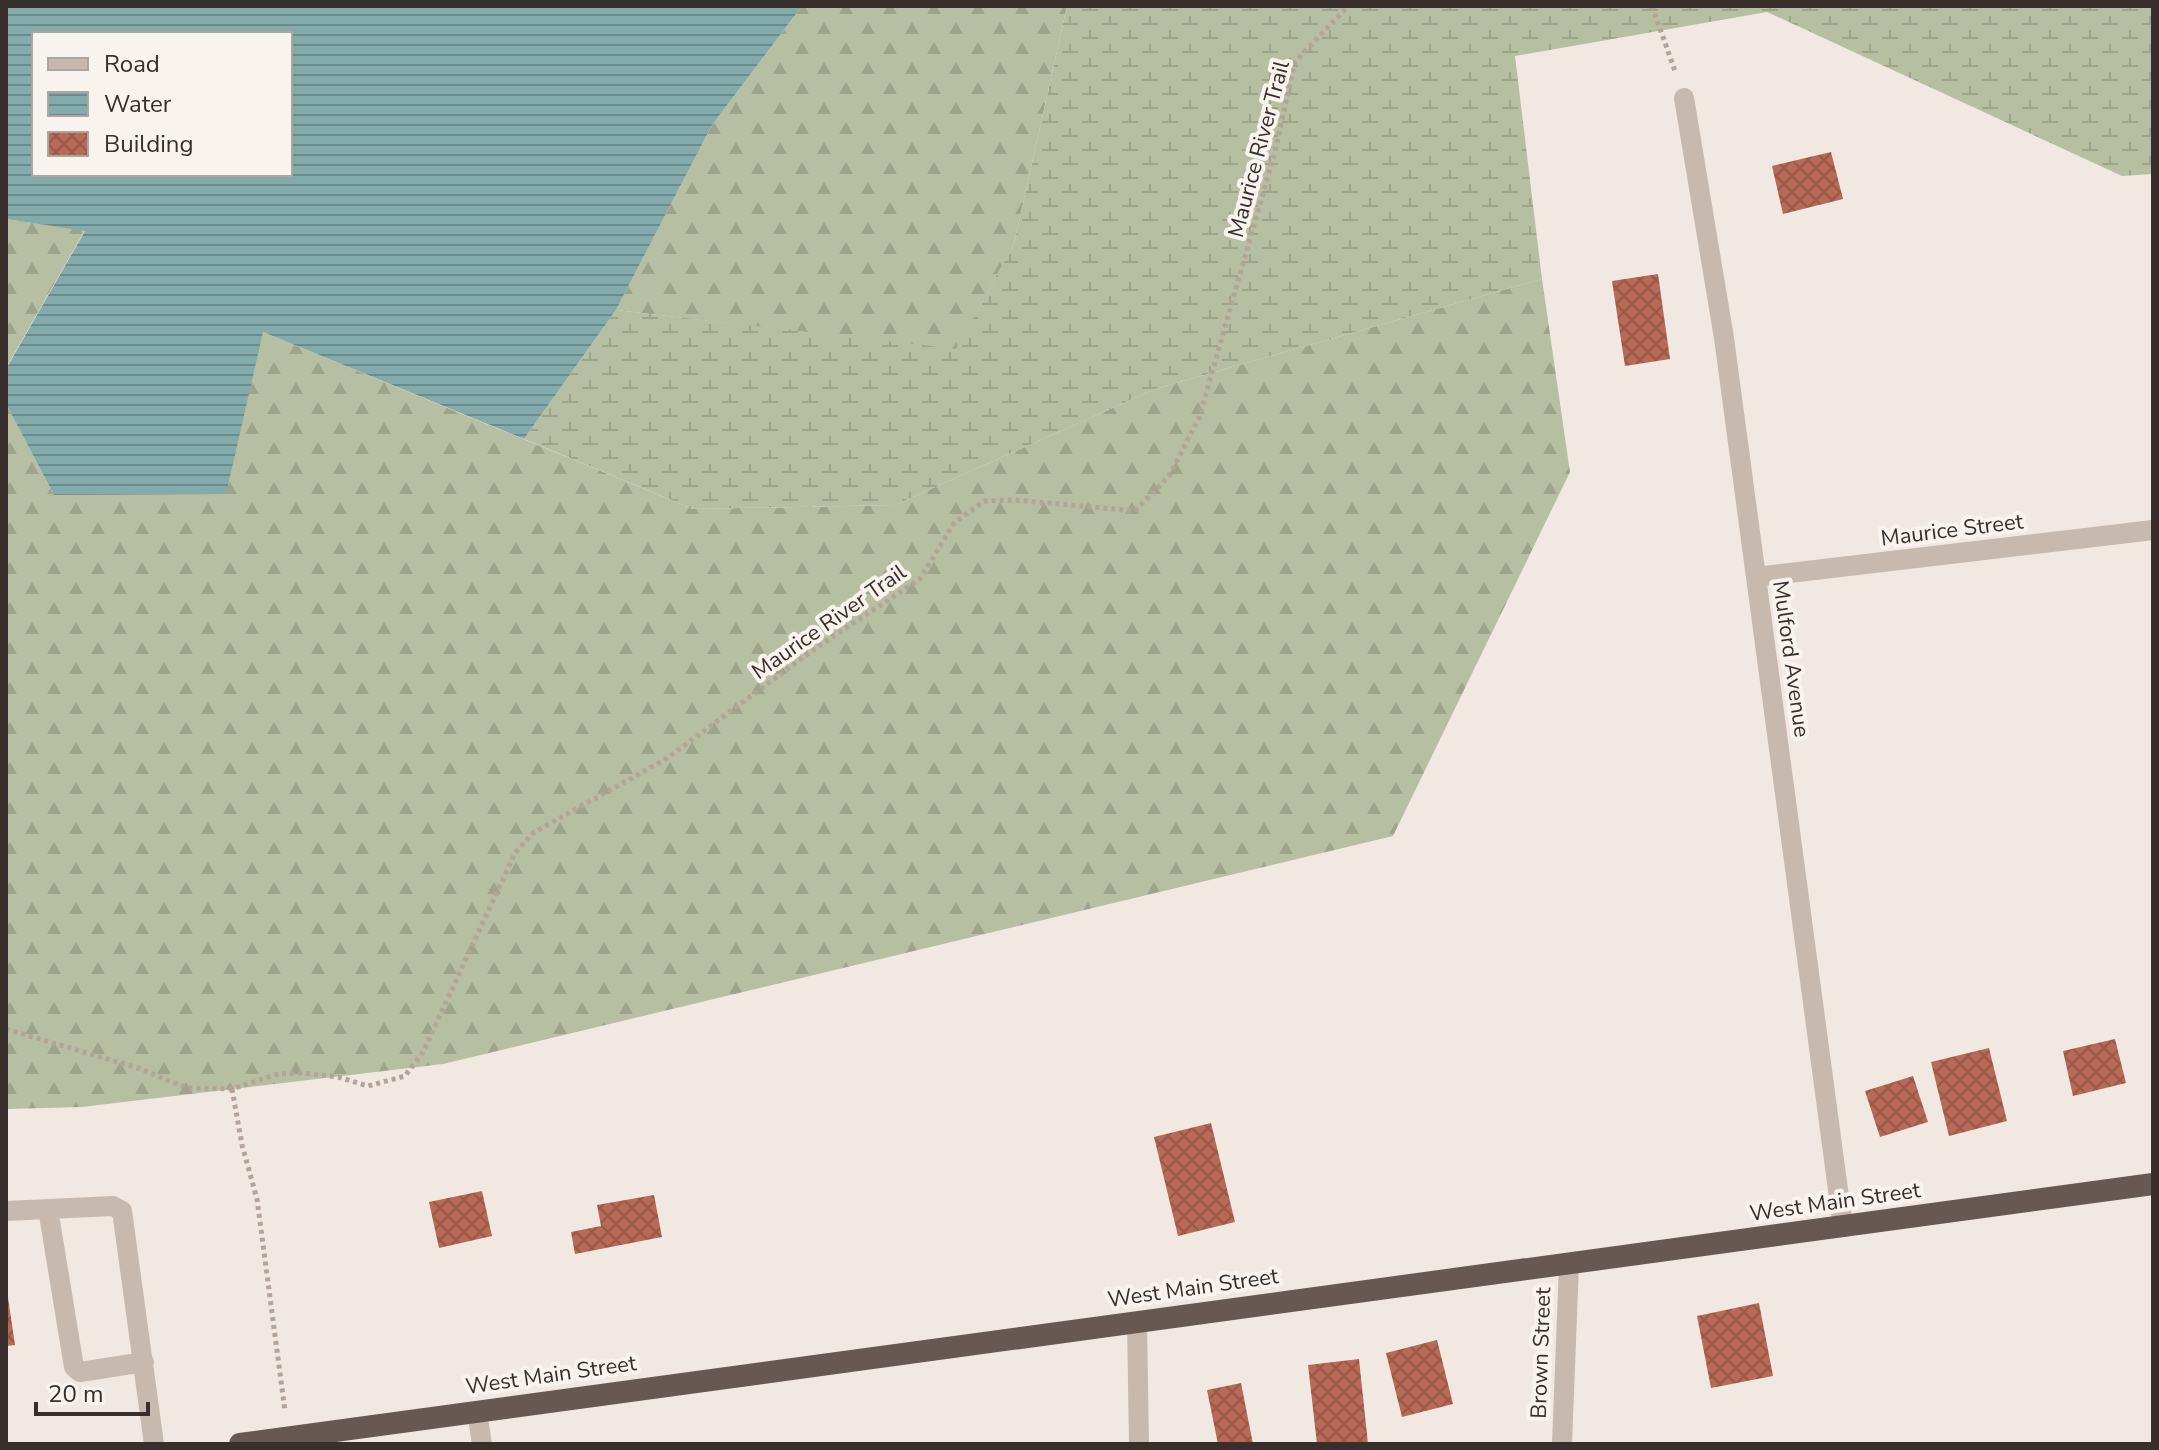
<svg xmlns="http://www.w3.org/2000/svg" width="2159" height="1450" viewBox="0 0 2159 1450" font-family="'Nunito Sans',sans-serif">
<style>
.forest{fill:url(#forest-firs)}
.wetland{fill:url(#wetland-marsh)}
.water{fill:url(#water-rules);fill-rule:evenodd}
.building{fill:url(#building-cross-hatch)}
.lines{fill:none;stroke-linecap:round;stroke-linejoin:round}
.path{stroke:#b4a399;stroke-width:5;stroke-dasharray:4 4;stroke-linecap:butt}
.service{stroke:#c8b9ae;stroke-width:20}
.minor{stroke:#c8b9ae;stroke-width:20}
.trunk{stroke:#685852;stroke-width:22}
.labels{text-anchor:middle;dominant-baseline:central;stroke-width:8;stroke-linejoin:round;paint-order:stroke}
.street-label{font-size:22px;fill:#382f2c;stroke:#f9f3ee}
</style>
<defs>
<pattern id="forest-firs" width="22" height="20" patternUnits="userSpaceOnUse" patternTransform="scale(2)"><rect width="22" height="20" fill="#b7bfa3"/><path d="M5 1l3.5 6h-7zM16 11l3.5 6h-7z" fill="#9ea48c"/></pattern>
<pattern id="wetland-marsh" width="20" height="14" patternUnits="userSpaceOnUse" patternTransform="scale(2)"><rect width="20" height="14" fill="#b7bfa3"/><path d="M1 5h8M5 5V1M11 12h8M15 12V8" fill="none" stroke="#9ea48c"/></pattern>
<pattern id="water-rules" width="6" height="5" patternUnits="userSpaceOnUse" patternTransform="scale(2)"><rect width="6" height="5" fill="#83abab"/><path d="M0 2.5h6" fill="none" stroke="#6c8c8b"/></pattern>
<pattern id="building-cross-hatch" width="8" height="8" patternUnits="userSpaceOnUse" patternTransform="scale(2)"><rect width="8" height="8" fill="#b96a57"/><path d="M0 0l8 8M0 8l8-8" fill="none" stroke="#975848"/></pattern>
</defs>
<rect width="100%" height="100%" fill="#f1e9e1"/>
<!-- forest -->
<path class="forest" d="M 802,6 L 1067,6 L 1014,244 L 956,350 L 616,310 L 712,125 Z
M 6,219 L 85,230 L 6,368 Z
M 1542,279 L 1570,472 L 1393,836 L 443,1064 L 82,1107 L 6,1109 L 6,404 L 54,495 L 263,332 L 693,509 L 895,505 L 1155,389 Z"/>
<!-- wetland -->
<path class="wetland" d="M 1067,6 L 2153,6 L 2153,174 L 2122,176 L 1767,12 L 1515,56 L 1542,279 L 1155,389 L 895,505 L 693,509 L 524,439 L 616,310 L 956,349 L 1014,244 Z"/>
<!-- water -->
<path class="water" d="M 6,6 L 802,6 L 712,125 L 616,310 L 524,439 L 263,332 L 226,494 L 54,495 L 6,404 L 6,369 L 85,231 L 6,219 ZM 34,34 L 290,34 L 290,174 L 34,174 Z"/>
<!-- building -->
<path class="building" d="M 1831,152 L 1843,199 L 1783,214 L 1772,166 Z
M 1658,274 L 1670,359 L 1625,366 L 1612,281 Z
M 2115,1039 L 2126,1083 L 2073,1096 L 2063,1051 Z
M 1989,1048 L 2007,1121 L 1949,1136 L 1931,1062 Z
M 1913,1076 L 1928,1122 L 1880,1137 L 1865,1091 Z
M 1211,1123 L 1235,1222 L 1178,1236 L 1154,1137 Z
M 482,1191 L 492,1236 L 439,1248 L 429,1202 Z
M 654,1195 L 662,1237 L 575,1254 L 571,1232 L 601,1226 L 597,1205 Z
M 6,1284 L 15,1345 L 6,1346 Z
M 1759,1303 L 1773,1376 L 1711,1388 L 1697,1316 Z
M 1437,1340 L 1453,1404 L 1402,1417 L 1386,1353 Z
M 1359,1359 L 1368,1444 L 1317,1444 L 1308,1365 Z
M 1241,1383 L 1253,1444 L 1218,1444 L 1207,1390 Z"/>
<g class="lines">
<!-- path -->
<path class="path" d="M 1652,6 L 1675,71
M 6,1029 L 138,1068 L 187,1088 L 232,1089 L 278,1074 L 303,1073 L 338,1077 L 368,1086 L 405,1076 L 423,1052 L 515,853 L 533,833 L 666,759 L 816,648 L 920,579 L 954,523 L 984,501 L 1015,500 L 1135,511 L 1169,476 L 1199,418 L 1274,155 L 1295,62 L 1348,6
M 232,1089 L 242,1145 L 257,1199 L 285,1411"/>
<!-- service -->
<path class="service" d="M 48,1209 L 74,1367 L 80,1372 L 144,1362
M 6,1211 L 113,1206 L 122,1211 L 154,1444
M 1137,1322 L 1139,1444
M 477,1412 L 482,1444"/>
<!-- minor -->
<path class="minor" d="M 1684,98 L 1724,338 L 1843,1227
M 1756,577 L 2153,530
M 1562,1444 L 1569,1264"/>
<!-- trunk -->
<path class="trunk" d="M 240,1444 L 2153,1184"/>
</g>
<g class="labels">
<!-- street labels -->
<g class="street-label">
<text transform="translate(1259 149) rotate(-75)">Maurice River Trail</text>
<text transform="translate(1952 530) rotate(-7)">Maurice Street</text>
<text transform="translate(829 622) rotate(-35)">Maurice River Trail</text>
<text transform="translate(1791 659) rotate(82)">Mulford Avenue</text>
<text transform="translate(1835 1202) rotate(-8)">West Main Street</text>
<text transform="translate(1193 1288) rotate(-8)">West Main Street</text>
<text transform="translate(1541 1353) rotate(-88)">Brown Street</text>
<text transform="translate(551 1375) rotate(-8)">West Main Street</text>
</g>
</g>
<!-- border -->
<rect width="2159" height="1450" fill="none" stroke="#382f2c" stroke-width="16"/>
<!-- legend -->
<rect x="32" y="32" width="260" height="144" fill="#f9f3ee" stroke="#aca5a0" stroke-width="2"/>
<rect x="48" y="58" width="40" height="12" fill="#c8b9ae" stroke="#aca5a0" stroke-width="2"/>
<text x="104" y="72" font-size="24" fill="#382f2c">Road</text>
<rect x="48" y="92" width="40" height="24" fill="url(#water-rules)" stroke="#aca5a0" stroke-width="2"/>
<text x="104" y="112" font-size="24" fill="#382f2c">Water</text>
<rect x="48" y="132" width="40" height="24" fill="url(#building-cross-hatch)" stroke="#aca5a0" stroke-width="2"/>
<text x="104" y="152" font-size="24" fill="#382f2c">Building</text>
<!-- scale -->
<path d="M36 1402v12h112v-12" fill="none" stroke="#382f2c" stroke-width="4"/>
<text x="48" y="1402" font-size="24" fill="#382f2c" stroke="#f9f3ee" stroke-width="6" paint-order="stroke">20 m</text>
</svg>
